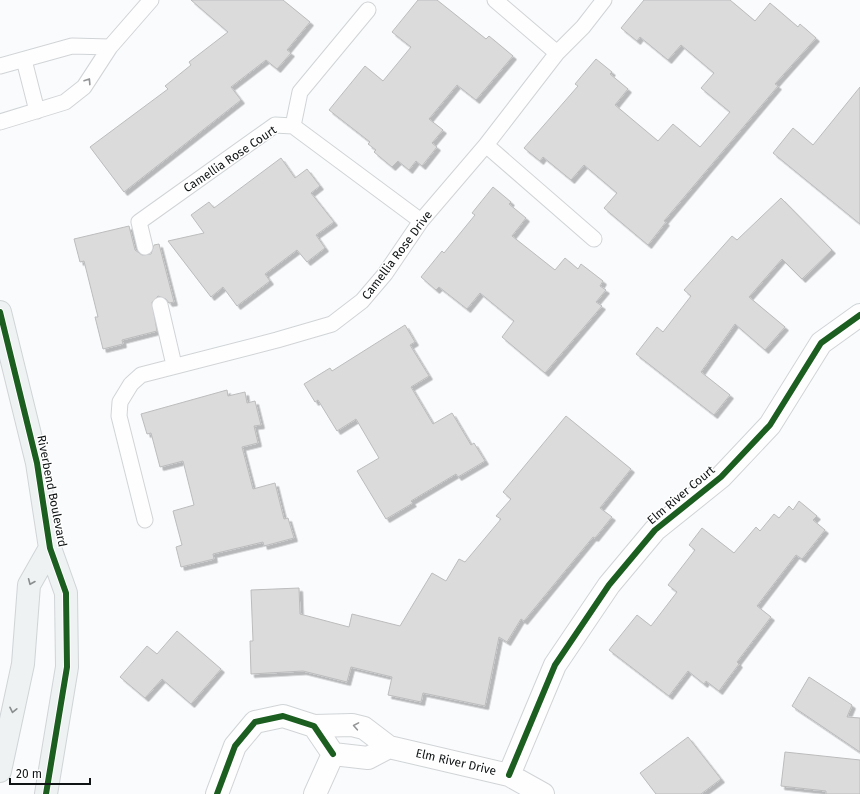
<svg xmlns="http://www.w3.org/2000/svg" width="860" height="794" viewBox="0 0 860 794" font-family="'Fira Sans',sans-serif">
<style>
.building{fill:#dcdbdc;stroke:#bcbcbd;filter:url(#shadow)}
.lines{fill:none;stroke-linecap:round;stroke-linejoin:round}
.lane-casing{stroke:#d1d4d6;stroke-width:17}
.street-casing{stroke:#d1d4d6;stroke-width:24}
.secondary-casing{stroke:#d1d4d6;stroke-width:24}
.lane{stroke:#fefeff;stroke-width:15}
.street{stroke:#fefeff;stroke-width:22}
.secondary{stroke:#eef2f3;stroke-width:22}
.cycleway-casing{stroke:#fff;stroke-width:8}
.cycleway{stroke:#1b5e20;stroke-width:6}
.oneway{stroke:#939596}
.oneway2{stroke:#8a8e8f}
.labels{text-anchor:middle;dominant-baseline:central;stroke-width:3;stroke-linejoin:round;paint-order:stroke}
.street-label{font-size:12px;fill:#101415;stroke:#fff}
</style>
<defs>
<filter id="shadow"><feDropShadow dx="3.5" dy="3.5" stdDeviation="0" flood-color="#0004"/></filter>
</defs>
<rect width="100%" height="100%" fill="#f9fbfd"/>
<!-- building -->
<path class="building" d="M 191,0 L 283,0 L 310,22 L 287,50 L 291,53 L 277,69 L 266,60 L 231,87 L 241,100 L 124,192 L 90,147 L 168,89 L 165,86 L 191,65 L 189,62 L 228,32 Z
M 418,0 L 437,0 L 486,39 L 489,36 L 513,56 L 476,100 L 457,85 L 429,119 L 443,130 L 432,143 L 437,147 L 422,166 L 416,161 L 409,170 L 398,161 L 392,167 L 374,152 L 376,150 L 368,144 L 370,142 L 329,110 L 365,66 L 383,81 L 411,47 L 392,32 Z
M 644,0 L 730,0 L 755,21 L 770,3 L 798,27 L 800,24 L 816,38 L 775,84 L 778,86 L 664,221 L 666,222 L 648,245 L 604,208 L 617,193 L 584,165 L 571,180 L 543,157 L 540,161 L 524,148 L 578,86 L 575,84 L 596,59 L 612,72 L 610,74 L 628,89 L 615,105 L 658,141 L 673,124 L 700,147 L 730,112 L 701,88 L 714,73 L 681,45 L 668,60 L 640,37 L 637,41 L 621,28 Z
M 860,87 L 860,224 L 773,153 L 793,128 L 813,145 Z
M 281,158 L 295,178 L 307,169 L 320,186 L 311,193 L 334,222 L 316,235 L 325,248 L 307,262 L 297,250 L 265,274 L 270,281 L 237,306 L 223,287 L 211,297 L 168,241 L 204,233 L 191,215 L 209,202 L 214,208 Z
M 493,187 L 511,202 L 509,204 L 526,218 L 512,236 L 555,270 L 565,258 L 578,269 L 581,264 L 603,281 L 600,286 L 606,290 L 596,302 L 602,306 L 545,373 L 502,337 L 514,321 L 480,293 L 467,309 L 439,287 L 436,290 L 421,277 L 442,251 L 444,253 L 475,215 L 472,213 Z
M 781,198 L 832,250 L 802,279 L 782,259 L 749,297 L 785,327 L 765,350 L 735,324 L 701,372 L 730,395 L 714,415 L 636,354 L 657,327 L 663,332 L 691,296 L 684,290 L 732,236 L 737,240 Z
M 129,226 L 135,250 L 142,255 L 151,254 L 154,245 L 159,244 L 174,302 L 169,303 L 166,299 L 158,296 L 152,302 L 157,331 L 122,340 L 123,344 L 103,349 L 95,317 L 98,317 L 84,261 L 80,262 L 74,239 Z
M 405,325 L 415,342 L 410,345 L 429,376 L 411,387 L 433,424 L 452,413 L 471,445 L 474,443 L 485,461 L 458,477 L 456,474 L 411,501 L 413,503 L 386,519 L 357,471 L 379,458 L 356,419 L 337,431 L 318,400 L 315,402 L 304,384 L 330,368 L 332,371 Z
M 227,390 L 228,396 L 245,392 L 247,403 L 255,401 L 261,425 L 254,426 L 258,443 L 242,447 L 253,489 L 275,483 L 284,519 L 288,518 L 294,538 L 264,546 L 263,542 L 213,554 L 214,559 L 181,567 L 176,547 L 182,545 L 173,511 L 194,505 L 183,461 L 160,467 L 151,433 L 147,434 L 141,414 Z
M 566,416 L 631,469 L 600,508 L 612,517 L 595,538 L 593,537 L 524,621 L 521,619 L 507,642 L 499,637 L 485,706 L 423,693 L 421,702 L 388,695 L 392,677 L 351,667 L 347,682 L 303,671 L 251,674 L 250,641 L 253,641 L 251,590 L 299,588 L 300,614 L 349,627 L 352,614 L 400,626 L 432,573 L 446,581 L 459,559 L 465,562 L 501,519 L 496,516 L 511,499 L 503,492 Z
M 799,501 L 817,516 L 813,520 L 825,530 L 802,559 L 796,555 L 757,606 L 771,617 L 737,662 L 739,664 L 719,691 L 706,681 L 704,684 L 688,671 L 669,696 L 609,650 L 637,615 L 651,626 L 677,592 L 668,585 L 695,550 L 689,545 L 702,528 L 734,553 L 756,527 L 760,531 L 774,514 L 779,518 L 789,506 L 793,510 Z
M 177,631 L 221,669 L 191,704 L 162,679 L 145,698 L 120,677 L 147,646 L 157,654 Z
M 809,677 L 852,705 L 847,717 L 860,718 L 860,752 L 792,706 Z
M 688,737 L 721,779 L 701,794 L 656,794 L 640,773 Z
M 785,752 L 860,760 L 860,794 L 826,794 L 826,791 L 781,786 Z"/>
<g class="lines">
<defs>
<path id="lane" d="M 495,0 L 557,53
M 24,60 L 37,111
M 0,66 L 72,46 L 110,47
M 0,122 L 65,102 L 84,87 L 110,47 L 151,0
M 293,126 L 300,92 L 368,10
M 486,145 L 594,239
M 145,247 L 139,222 L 275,125 L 293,126 L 421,221
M 160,305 L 174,365
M 145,520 L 119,416 L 120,402 L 131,384 L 141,375 L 277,340 L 332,324 L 362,301 L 385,274 L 421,221 L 486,145 L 557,53 L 583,27 L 604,0"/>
<path id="street" d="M 314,726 L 352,725 L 364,728 L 389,747 L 509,775 L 543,794
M 333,754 L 368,758 L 389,747
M 509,775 L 555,665 L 609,585 L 655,530 L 721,477 L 770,425 L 821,343 L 860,315
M 217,794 L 235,746 L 255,722 L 283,716 L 314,726 L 333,754
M 315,794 L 333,754"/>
<path id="secondary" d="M 0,312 L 37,463 L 50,548 L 66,593 L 67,667 L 46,794
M 0,771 L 23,664 L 29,585 L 50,548"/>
</defs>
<!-- lane casing -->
<use href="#lane" class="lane-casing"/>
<!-- street casing -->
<use href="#street" class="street-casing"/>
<!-- secondary casing -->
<use href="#secondary" class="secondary-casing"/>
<!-- lane -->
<use href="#lane" class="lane"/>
<!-- street -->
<use href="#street" class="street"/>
<!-- secondary -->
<use href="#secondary" class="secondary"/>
<defs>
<path id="cycleway" d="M 0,312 L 37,463 L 50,548 L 66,593 L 67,667 L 46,794
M 509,775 L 555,665 L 609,585 L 655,530 L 721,477 L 770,425 L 821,343 L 860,315
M 217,794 L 235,746 L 255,722 L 283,716 L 314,726 L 333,754"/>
</defs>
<!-- cycleway casing -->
<use href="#cycleway" class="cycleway-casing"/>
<!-- cycleway -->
<use href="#cycleway" class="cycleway"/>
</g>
<!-- one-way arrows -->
<defs><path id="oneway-chevron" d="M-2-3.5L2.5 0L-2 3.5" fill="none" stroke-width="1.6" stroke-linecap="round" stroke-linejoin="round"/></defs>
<g class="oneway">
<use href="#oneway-chevron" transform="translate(88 81) rotate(-57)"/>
<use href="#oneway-chevron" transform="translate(356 726) rotate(-170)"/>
</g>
<g class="oneway2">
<use href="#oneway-chevron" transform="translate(31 582) rotate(113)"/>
<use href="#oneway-chevron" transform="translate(13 710) rotate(102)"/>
</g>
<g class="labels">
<!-- street labels -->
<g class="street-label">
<text transform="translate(230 159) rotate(-34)">Camellia Rose Court</text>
<text transform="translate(397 255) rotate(-53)">Camellia Rose Drive</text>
<text transform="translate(52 491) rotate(79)">Riverbend Boulevard</text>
<text transform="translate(681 495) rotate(-40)">Elm River Court</text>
<text transform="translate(456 762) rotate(13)">Elm River Drive</text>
</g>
</g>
<!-- scale -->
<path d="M10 778v6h80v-6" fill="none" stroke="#101415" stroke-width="2"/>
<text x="16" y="778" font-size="12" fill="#101415" stroke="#ffffff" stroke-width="3" paint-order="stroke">20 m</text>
</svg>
